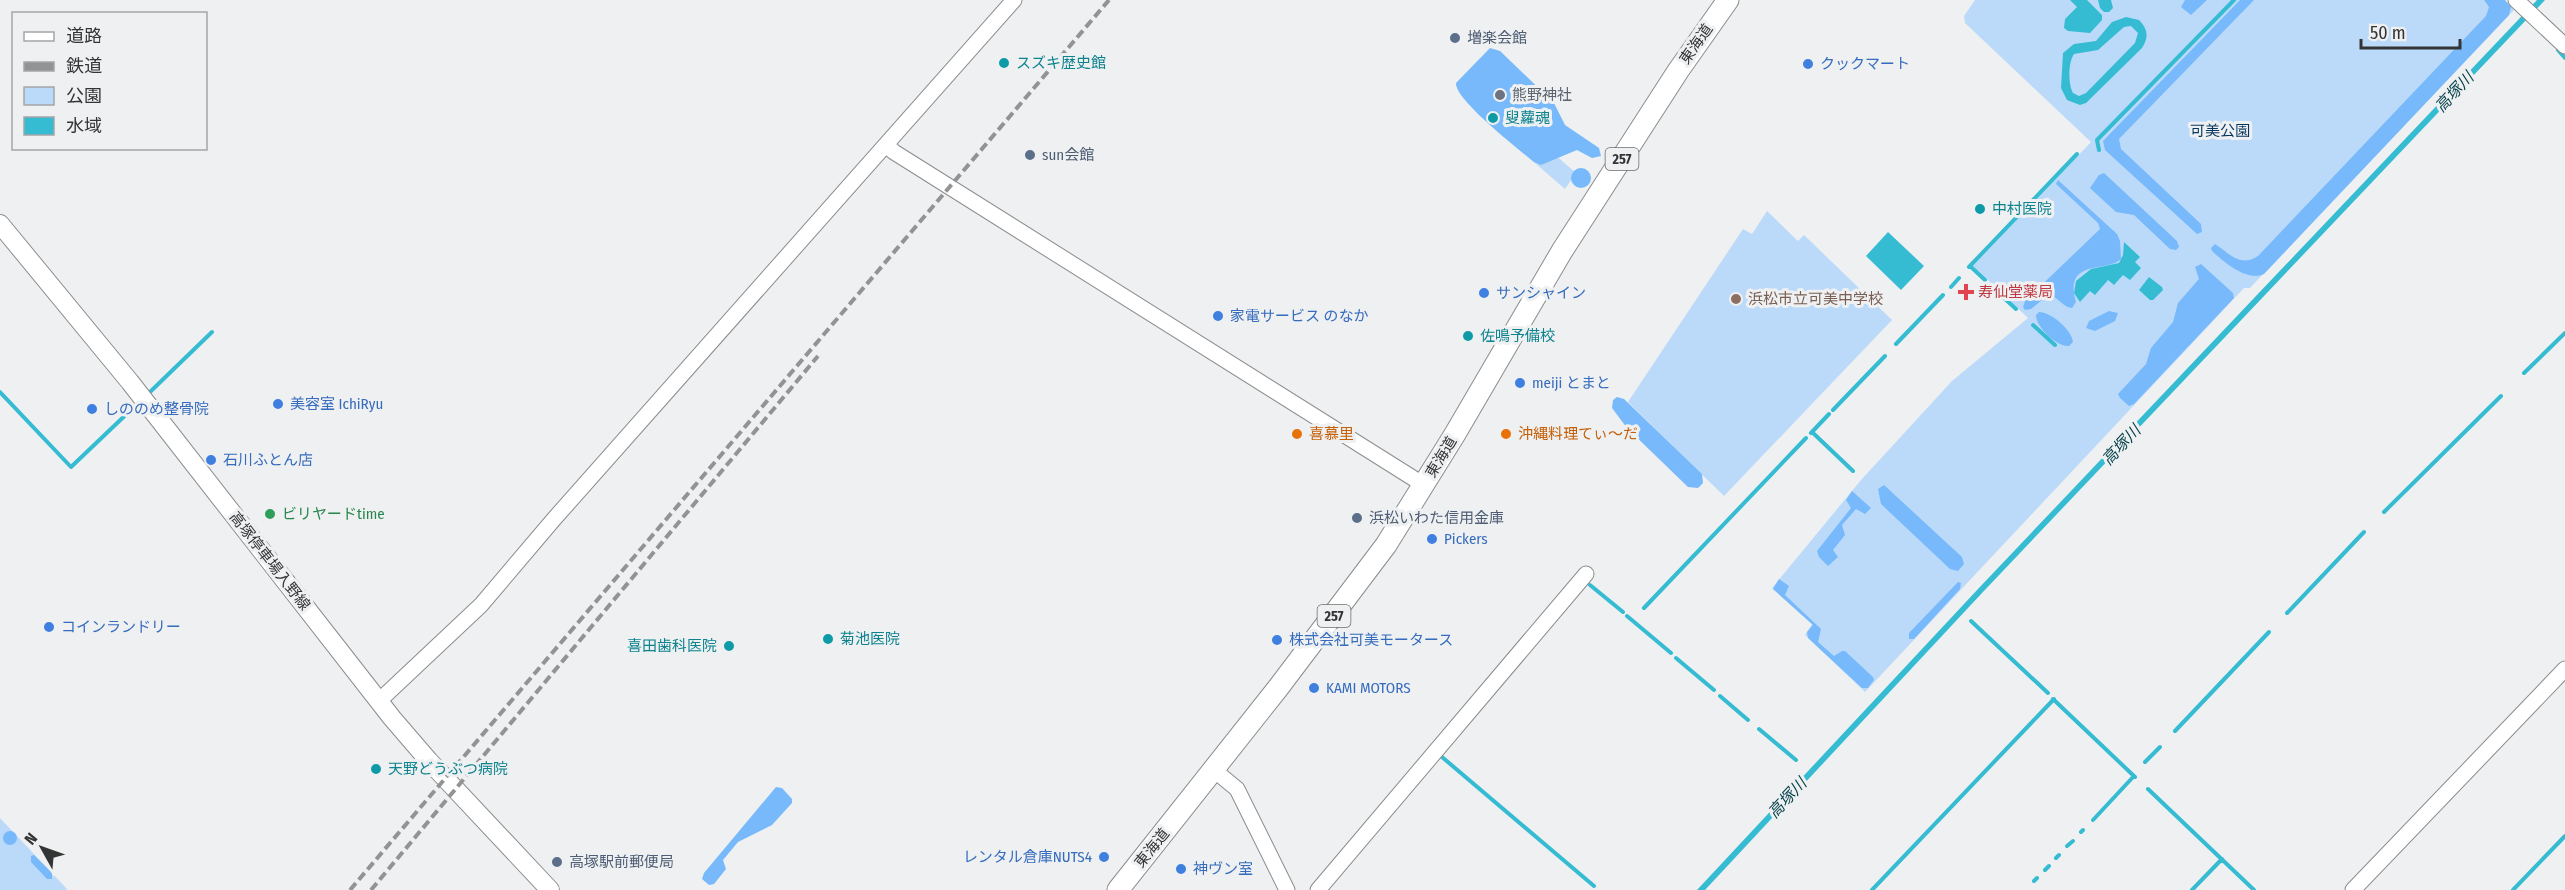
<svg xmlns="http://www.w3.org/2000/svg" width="2565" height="890" viewBox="0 0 2565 890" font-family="'Fira Sans Condensed','Noto Sans JP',sans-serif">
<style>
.green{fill:#bbdafa}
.forest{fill:#77b9fa}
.water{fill:#35bcd3;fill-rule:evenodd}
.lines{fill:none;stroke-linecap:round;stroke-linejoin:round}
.stream{stroke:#35bcd3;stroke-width:4}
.tertiary-casing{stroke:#8b8c8d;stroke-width:17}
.secondary-casing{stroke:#8b8c8d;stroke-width:20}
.trunk-casing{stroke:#8b8c8d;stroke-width:23}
.tertiary{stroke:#fff;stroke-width:15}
.secondary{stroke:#fff;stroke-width:18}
.trunk{stroke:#fff;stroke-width:21}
.rail{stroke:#929394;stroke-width:4;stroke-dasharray:9 4.5;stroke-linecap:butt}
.service-dot{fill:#5c6f8a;stroke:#eff0f1;stroke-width:2}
.culture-dot{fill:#0f9aa8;stroke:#eff0f1;stroke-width:2}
.shop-dot{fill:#3f7fe0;stroke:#eff0f1;stroke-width:2}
.worship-dot{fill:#6b7280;stroke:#eff0f1;stroke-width:2}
.health-dot{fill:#e0444e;stroke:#eff0f1;stroke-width:2}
.education-dot{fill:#8d6e63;stroke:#eff0f1;stroke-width:2}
.food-dot{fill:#e8710a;stroke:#eff0f1;stroke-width:2}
.leisure-dot{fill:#2e9e5b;stroke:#eff0f1;stroke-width:2}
.labels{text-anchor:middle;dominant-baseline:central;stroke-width:6;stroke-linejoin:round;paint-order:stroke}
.shield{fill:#eff0f1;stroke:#6c6c6d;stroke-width:1.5}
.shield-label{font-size:14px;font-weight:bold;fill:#343435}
.service-label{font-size:15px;fill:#4e5e75;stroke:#eff0f1;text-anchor:start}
.street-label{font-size:15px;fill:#343435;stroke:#eff0f1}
.culture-label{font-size:15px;fill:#0d838f;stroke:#eff0f1;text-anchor:start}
.shop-label{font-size:15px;fill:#366cbe;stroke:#eff0f1;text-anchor:start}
.worship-label{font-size:15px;fill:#5b616d;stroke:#eff0f1;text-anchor:start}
.park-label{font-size:15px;fill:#04375f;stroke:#eff0f1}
.health-label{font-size:15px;fill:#be3a42;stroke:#eff0f1;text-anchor:start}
.education-label{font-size:15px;fill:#785e54;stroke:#eff0f1;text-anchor:start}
.food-label{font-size:15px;fill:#c56008;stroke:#eff0f1;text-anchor:start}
.leisure-label{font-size:15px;fill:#27864d;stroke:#eff0f1;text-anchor:start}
.water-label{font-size:16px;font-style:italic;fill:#023f49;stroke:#eff0f1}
</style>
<rect width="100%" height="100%" fill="#eff0f1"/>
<!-- green -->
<path class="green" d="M 1975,0 L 2505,0 L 2514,10 L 2250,288 L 2244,288 L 1865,692 L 1805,635 L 1812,624 L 1772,588 L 1861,480 L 1952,381 L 2028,318 L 1973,266 L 2091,142 L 1965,23 L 1964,16 Z
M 1517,122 L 1576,173 L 1565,189 L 1504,136 Z
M 1767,211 L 1798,241 L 1804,235 L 1892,320 L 1724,496 L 1628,402 L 1743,229 L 1752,234 Z
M 0,818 L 67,889 L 66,890 L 0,890 Z"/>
<!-- forest -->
<path class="forest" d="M 2185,0 L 2207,0 L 2191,15 L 2181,7 Z
M 2240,0 L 2254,0 L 2119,139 L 2121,149 L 2201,224 L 2202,232 L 2197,234 L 2105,150 L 2103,141 Z
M 2484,0 L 2505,0 L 2511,7 L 2509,15 L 2264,274 C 2247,282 2224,262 2212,251 L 2211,248 L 2215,244 C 2229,253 2240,268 2258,256 L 2486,16 L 2489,7 Z
M 1490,48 L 1500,51 L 1554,103 L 1565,125 L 1599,148 L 1601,156 L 1592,158 L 1577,150 L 1541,165 L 1534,162 C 1519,149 1455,100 1456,83 Z
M1571 178a10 10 0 1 1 20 0a10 10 0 1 1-20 0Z
M 2104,173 L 2177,241 L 2179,247 L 2176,250 L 2170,249 L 2134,215 L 2116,212 L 2092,190 L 2090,188 L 2099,175 Z
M 2058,180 L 2117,234 L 2120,241 L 2121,259 C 2107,273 2063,258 2076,302 L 2072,308 C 2062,307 2058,296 2048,295 L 2031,309 L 2025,310 L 2023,307 L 2025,301 L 2100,229 L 2098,223 L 2056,184 Z
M 2201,264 L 2233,293 L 2234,298 L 2134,404 L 2129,406 L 2120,398 L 2118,394 L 2146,364 L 2151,348 L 2173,322 L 2178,303 L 2199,279 L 2195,267 Z
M 2109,311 L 2118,313 L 2115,321 L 2095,331 L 2086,328 L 2089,321 Z
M 2039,312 C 2051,312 2072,330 2073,342 L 2069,346 C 2057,347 2036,327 2036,315 Z
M 1617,397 L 1624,399 L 1702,474 L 1703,483 L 1698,488 L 1688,487 L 1627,428 L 1612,408 L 1613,400 Z
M 1884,485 L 1962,557 L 1964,564 L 1958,571 L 1950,569 L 1881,504 L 1878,489 Z
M 1852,491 L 1871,508 L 1865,514 L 1856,509 L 1842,525 L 1845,535 L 1833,550 L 1838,557 L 1828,566 L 1819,557 L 1817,551 L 1851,508 L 1846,500 Z
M 1779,579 L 1789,586 L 1785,595 L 1821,629 L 1818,642 L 1834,656 L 1842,651 L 1845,651 L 1873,677 L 1874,680 L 1868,688 L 1862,688 L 1808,638 L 1807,632 L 1813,625 L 1773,589 Z
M 1958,582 L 1961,583 L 1960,589 L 1914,639 L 1909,639 L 1909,633 Z
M 776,787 L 782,788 L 792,799 L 792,803 L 772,825 L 738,842 L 723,860 L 726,869 L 714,884 L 709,885 L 702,879 L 704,873 Z
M3 838a7 7 0 1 1 14 0a7 7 0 1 1-14 0Z
M 34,855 L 52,873 L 52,879 L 47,879 L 31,862 L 31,856 Z"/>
<!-- water -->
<path class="water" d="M 2070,0 L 2087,0 L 2102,15 L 2102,20 L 2090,33 L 2068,31 L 2064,28 L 2065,19 L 2077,7 Z
M 2098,0 L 2111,0 L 2113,8 L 2109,12 L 2104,12 L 2100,8 Z
M 2537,0 L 2545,0 L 1982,593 L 1705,890 L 1697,890 L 1978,589 Z
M 2126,17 L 2139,20 C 2148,29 2149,37 2142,48 L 2086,103 L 2080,105 L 2067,100 L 2061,88 L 2063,53 L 2074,44 L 2096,41 L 2112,22 ZM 2131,26 L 2138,33 L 2135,43 L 2086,93 L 2079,96 L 2073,93 C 2068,84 2068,63 2074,54 L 2098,50 L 2124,27 Z
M 1888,232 L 1924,266 L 1901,290 L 1866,256 Z
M 2124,242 L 2140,257 L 2135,262 L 2141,268 L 2130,280 L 2123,275 L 2114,285 L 2108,280 L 2095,295 L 2090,291 L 2080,302 L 2074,293 L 2076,281 L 2091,269 L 2119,263 L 2123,255 Z
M 2149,277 L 2162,287 L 2163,290 L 2153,300 L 2150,300 L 2139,290 Z"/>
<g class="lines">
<!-- stream -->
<path class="stream" d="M 2558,50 L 2565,58
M 2099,150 L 2097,140 L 2234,0
M 1970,266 L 1985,280
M 1969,267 L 2077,154
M 1951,287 L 1959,278
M 1992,287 L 2016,309
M 2033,325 L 2055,345
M 1896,344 L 1943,295
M 2524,373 L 2565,333
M 151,391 L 212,332
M 0,392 L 71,467 L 134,407
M 1833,410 L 1885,356
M 1812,432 L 1853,471
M 1811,433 L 1829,414
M 2384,512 L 2501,396
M 1590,585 L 1623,612
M 1644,608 L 1806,438
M 2287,613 L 2364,532
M 1627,616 L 1671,653
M 1971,621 L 2048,693
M 1676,658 L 1714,690
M 1720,696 L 1748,720
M 2053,699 L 2135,777
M 1759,729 L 1796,760
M 2175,731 L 2269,632
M 1442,757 L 1594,886
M 2145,762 L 2160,747
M 2148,789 L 2254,890
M 2093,820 L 2134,776
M 2081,832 L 2083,830
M 2067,846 L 2073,841
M 2056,858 L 2059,855
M 2045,870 L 2049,866
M 2034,881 L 2037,878
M 1872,890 L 2054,699
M 2192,890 L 2222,859
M 2513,890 L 2565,836"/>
<defs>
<path id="tertiary" d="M 2516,0 L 2565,46
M 886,145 L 894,152 L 1424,485
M 379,701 L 481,605 L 554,519 L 1014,0
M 1214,770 L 1237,789 L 1287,890
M 1318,890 L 1586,574
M 2353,890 L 2565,669"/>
<path id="secondary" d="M 0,224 L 130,382 L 392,718 L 429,761 L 550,890"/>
<path id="trunk" d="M 1118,890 L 1278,688 L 1386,545 L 1455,434 L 1562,251 L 1678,71 L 1728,0"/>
</defs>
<!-- tertiary casing -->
<use href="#tertiary" class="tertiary-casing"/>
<!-- secondary casing -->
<use href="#secondary" class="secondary-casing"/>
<!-- trunk casing -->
<use href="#trunk" class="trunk-casing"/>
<!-- tertiary -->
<use href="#tertiary" class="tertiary"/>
<!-- secondary -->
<use href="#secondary" class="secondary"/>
<!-- trunk -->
<use href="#trunk" class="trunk"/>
<!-- rail -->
<path class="rail" d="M 350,890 L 1109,0
M 371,890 L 818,356"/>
</g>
<!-- markers -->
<g class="service-dot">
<circle cx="1455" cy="38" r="6"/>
<circle cx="1030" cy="155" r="6"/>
<circle cx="1357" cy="518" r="6"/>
<circle cx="557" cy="862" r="6"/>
</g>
<g class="culture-dot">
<circle cx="1004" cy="63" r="6"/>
<circle cx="1493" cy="118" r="6"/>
<circle cx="1980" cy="209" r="6"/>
<circle cx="1468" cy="336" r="6"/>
<circle cx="828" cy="639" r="6"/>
<circle cx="729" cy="646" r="6"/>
<circle cx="376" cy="769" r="6"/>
</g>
<g class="shop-dot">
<circle cx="1808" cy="64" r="6"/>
<circle cx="1484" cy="293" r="6"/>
<circle cx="1218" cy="316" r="6"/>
<circle cx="1520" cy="383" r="6"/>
<circle cx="278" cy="404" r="6"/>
<circle cx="92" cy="409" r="6"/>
<circle cx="211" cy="460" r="6"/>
<circle cx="1432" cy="539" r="6"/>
<circle cx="49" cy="627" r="6"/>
<circle cx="1277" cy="640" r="6"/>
<circle cx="1314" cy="688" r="6"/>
<circle cx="1104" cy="857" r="6"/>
<circle cx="1181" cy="869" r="6"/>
</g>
<circle class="worship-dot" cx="1500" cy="95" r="6"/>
<path class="health-dot" d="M1963 283h6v6h6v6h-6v6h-6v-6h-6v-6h6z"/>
<circle class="education-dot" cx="1736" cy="299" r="6"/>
<g class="food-dot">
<circle cx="1297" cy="434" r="6"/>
<circle cx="1506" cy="434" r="6"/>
</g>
<circle class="leisure-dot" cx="270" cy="514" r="6"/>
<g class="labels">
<!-- shield labels -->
<g class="shield">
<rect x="1605.5" y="148" width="33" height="22" rx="4.5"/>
<rect x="1317.5" y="605" width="33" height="22" rx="4.5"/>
</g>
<g class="shield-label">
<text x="1622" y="159">257</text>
<text x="1334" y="616">257</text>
</g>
<!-- service labels -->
<g class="service-label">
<text x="1467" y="38">増楽会館</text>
<text x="1042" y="155">sun会館</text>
<text x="1369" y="518">浜松いわた信用金庫</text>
<text x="569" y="862">高塚駅前郵便局</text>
</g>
<!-- street labels -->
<g class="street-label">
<text transform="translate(1696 44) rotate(-55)">東海道</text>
<text transform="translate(1441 457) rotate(-59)">東海道</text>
<text transform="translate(270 561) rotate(52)">高塚停車場入野線</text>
<text transform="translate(1152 848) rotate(-51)">東海道</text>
</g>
<!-- culture labels -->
<g class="culture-label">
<text x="1016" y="63">スズキ歴史館</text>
<text x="1505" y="118">叟蘿魂</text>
<text x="1992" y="209">中村医院</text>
<text x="1480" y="336">佐鳴予備校</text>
<text x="840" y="639">菊池医院</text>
<text x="717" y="646" text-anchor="end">喜田歯科医院</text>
<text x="388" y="769">天野どうぶつ病院</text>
</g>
<!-- shop labels -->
<g class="shop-label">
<text x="1820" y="64">クックマート</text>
<text x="1496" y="293">サンシャイン</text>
<text x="1230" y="316">家電サービス のなか</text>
<text x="1532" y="383">meiji とまと</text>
<text x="290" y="404">美容室 IchiRyu</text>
<text x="104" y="409">しののめ整骨院</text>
<text x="223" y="460">石川ふとん店</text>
<text x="1444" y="539">Pickers</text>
<text x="61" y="627">コインランドリー</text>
<text x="1289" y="640">株式会社可美モータース</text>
<text x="1326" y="688">KAMI MOTORS</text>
<text x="1092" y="857" text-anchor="end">レンタル倉庫NUTS4</text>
<text x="1193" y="869">神ヴン室</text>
</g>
<!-- worship labels -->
<g class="worship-label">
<text x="1512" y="95">熊野神社</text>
</g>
<!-- park labels -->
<g class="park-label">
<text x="2220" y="131">可美公園</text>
</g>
<!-- health labels -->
<g class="health-label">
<text x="1978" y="292">寿仙堂薬局</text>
</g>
<!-- education labels -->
<g class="education-label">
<text x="1748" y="299">浜松市立可美中学校</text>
</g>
<!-- food labels -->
<g class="food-label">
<text x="1309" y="434">喜慕里</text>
<text x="1518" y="434">沖縄料理てぃ〜だ</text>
</g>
<!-- leisure labels -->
<g class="leisure-label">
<text x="282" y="514">ビリヤードtime</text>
</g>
<!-- water labels -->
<g class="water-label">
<text transform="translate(2454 92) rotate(-47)">高塚川</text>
<text transform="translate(2121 445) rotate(-47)">高塚川</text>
<text transform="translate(1787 798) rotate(-47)">高塚川</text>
</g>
</g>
<!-- legend -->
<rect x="12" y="12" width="195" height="138" fill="#eff0f1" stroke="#a4a5a6" stroke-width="1.5"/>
<rect x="24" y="32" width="30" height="9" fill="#ffffff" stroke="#a4a5a6" stroke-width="1.5"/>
<text x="66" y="42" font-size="18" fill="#343435">道路</text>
<rect x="24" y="62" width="30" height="9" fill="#929394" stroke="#a4a5a6" stroke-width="1.5"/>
<text x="66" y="72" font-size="18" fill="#343435">鉄道</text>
<rect x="24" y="87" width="30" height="18" fill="#bbdafa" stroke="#a4a5a6" stroke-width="1.5"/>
<text x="66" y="102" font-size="18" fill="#343435">公園</text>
<rect x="24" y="117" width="30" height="18" fill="#35bcd3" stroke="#a4a5a6" stroke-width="1.5"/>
<text x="66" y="132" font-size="18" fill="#343435">水域</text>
<!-- north arrow -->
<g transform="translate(42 848) rotate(310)" stroke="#eff0f1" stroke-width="4.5" paint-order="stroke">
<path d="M0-4.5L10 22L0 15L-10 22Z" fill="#343435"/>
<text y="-9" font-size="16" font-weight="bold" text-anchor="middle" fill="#343435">N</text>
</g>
<!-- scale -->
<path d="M2361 39v9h99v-9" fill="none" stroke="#343435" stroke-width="3"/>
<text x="2370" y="39" font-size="18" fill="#343435" stroke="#eff0f1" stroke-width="4.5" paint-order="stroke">50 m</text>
</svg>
